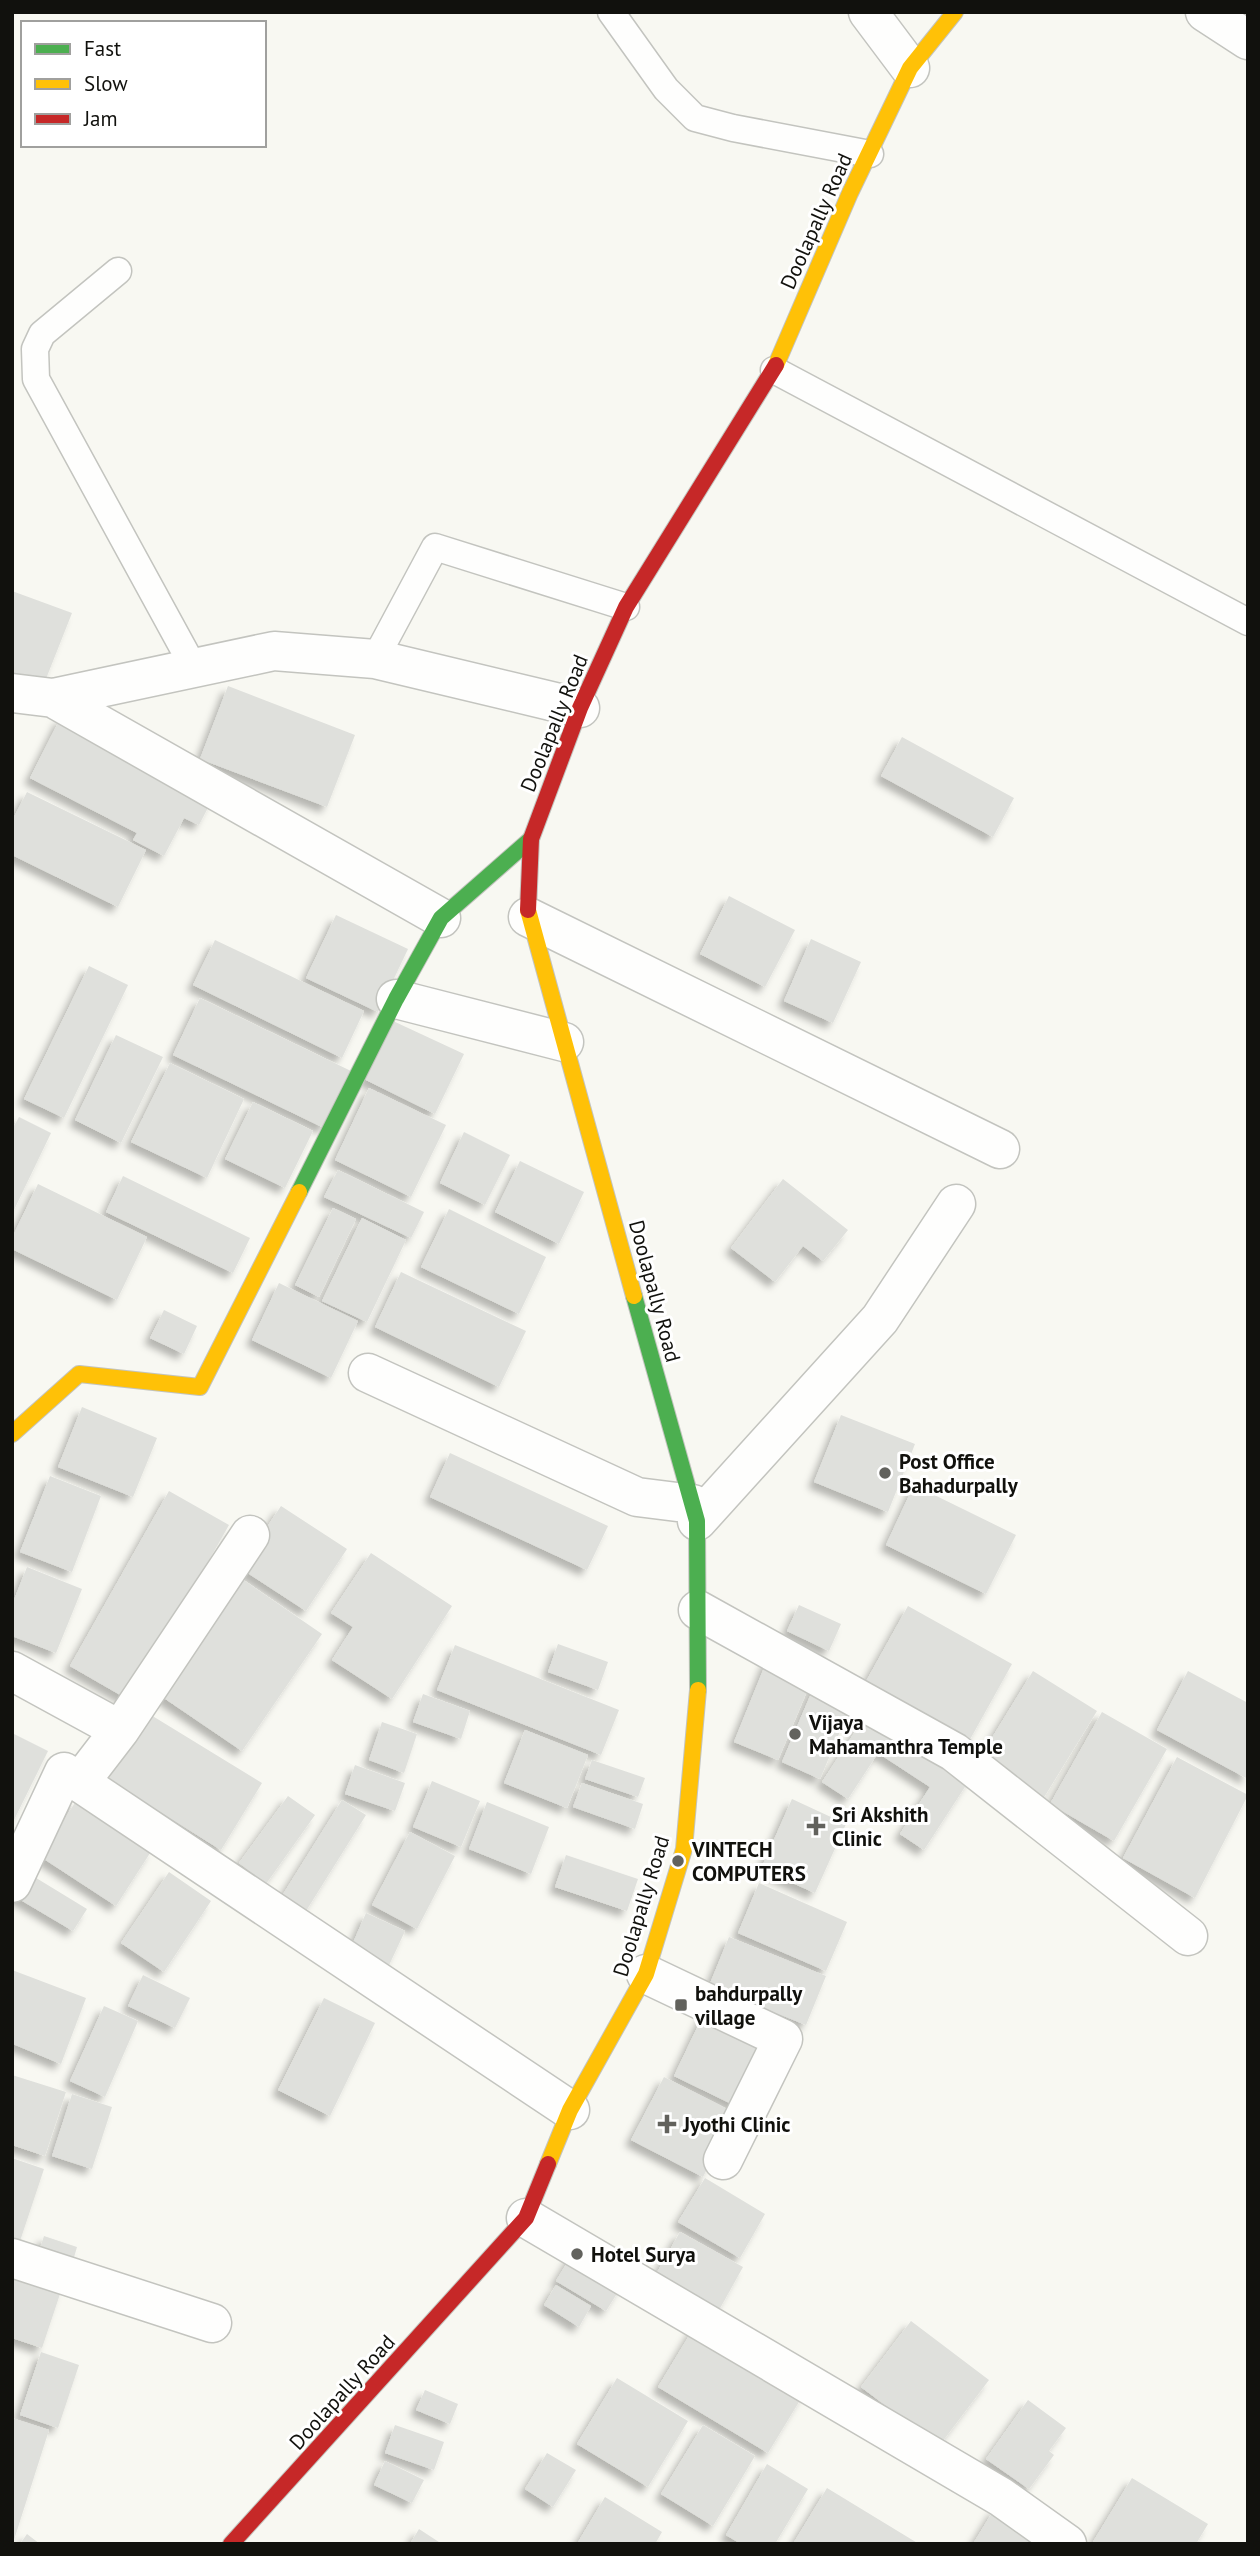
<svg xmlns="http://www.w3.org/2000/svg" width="1260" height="2556" viewBox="0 0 1260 2556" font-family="'PT Sans',sans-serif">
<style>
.building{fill:#dfe0dc;filter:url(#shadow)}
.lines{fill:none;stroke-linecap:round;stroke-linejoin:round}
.lane-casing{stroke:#c3c4bf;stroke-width:29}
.street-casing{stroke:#c3c4bf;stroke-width:41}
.fast-casing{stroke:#c3c4bf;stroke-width:18}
.slow-casing{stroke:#c3c4bf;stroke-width:18}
.jam-casing{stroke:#c3c4bf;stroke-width:18}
.lane{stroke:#fefefd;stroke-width:26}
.street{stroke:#fefefd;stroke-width:38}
.fast{stroke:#4caf50;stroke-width:16}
.slow{stroke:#ffc107;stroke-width:16}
.jam{stroke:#c62828;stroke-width:16}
.poi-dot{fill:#62625d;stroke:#fff;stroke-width:2.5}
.labels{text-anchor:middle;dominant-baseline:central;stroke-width:6;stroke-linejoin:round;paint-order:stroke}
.street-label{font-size:21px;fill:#11110d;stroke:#fff}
.poi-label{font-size:21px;font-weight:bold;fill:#11110d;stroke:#fff;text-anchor:start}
</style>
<defs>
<filter id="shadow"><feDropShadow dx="-6" dy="6" stdDeviation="3.5" flood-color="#0004"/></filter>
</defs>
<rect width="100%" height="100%" fill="#f8f8f2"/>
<!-- building -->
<path class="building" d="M 12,591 L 72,613 L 40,694 L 12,684 Z
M 228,686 L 355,735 L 327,807 L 200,759 Z
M 61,717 L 214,796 L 199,825 L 184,818 L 164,856 L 133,840 L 137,833 L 30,778 Z
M 902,737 L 1014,798 L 993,837 L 881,776 Z
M 27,792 L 146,850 L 118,907 L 12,855 L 12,821 Z
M 729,896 L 795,930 L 765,987 L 700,954 Z
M 336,915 L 408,949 L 378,1012 L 306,978 Z
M 811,939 L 861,962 L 833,1023 L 784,1001 Z
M 215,940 L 364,1011 L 342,1058 L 193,985 Z
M 89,966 L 128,985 L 64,1118 L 24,1099 Z
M 200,998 L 351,1071 L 324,1128 L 173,1055 Z
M 393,1021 L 464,1054 L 435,1114 L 364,1079 Z
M 116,1035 L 163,1057 L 121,1143 L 75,1120 Z
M 170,1063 L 244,1099 L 207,1178 L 131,1142 Z
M 369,1088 L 446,1125 L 411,1197 L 335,1160 Z
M 253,1102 L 313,1131 L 285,1188 L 225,1159 Z
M 19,1117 L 51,1133 L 12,1214 L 12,1130 Z
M 464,1132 L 510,1155 L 485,1205 L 440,1183 Z
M 520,1161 L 584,1192 L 559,1244 L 495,1212 Z
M 338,1170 L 424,1212 L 411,1238 L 324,1197 Z
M 123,1176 L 250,1238 L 233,1273 L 106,1212 Z
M 783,1179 L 848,1230 L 823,1261 L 803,1246 L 775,1282 L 731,1248 Z
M 38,1184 L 147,1237 L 117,1300 L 12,1249 L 12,1238 Z
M 333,1208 L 356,1219 L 319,1297 L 295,1285 Z
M 449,1209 L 546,1257 L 519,1314 L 421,1267 Z
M 362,1218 L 406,1240 L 367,1322 L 322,1301 Z
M 401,1272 L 526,1331 L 499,1387 L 375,1327 Z
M 279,1283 L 358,1321 L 331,1378 L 252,1340 Z
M 164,1310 L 197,1326 L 184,1354 L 150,1338 Z
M 82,1407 L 157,1438 L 133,1497 L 58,1467 Z
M 841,1415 L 915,1444 L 888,1512 L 814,1482 Z
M 450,1453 L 608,1526 L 587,1570 L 430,1497 Z
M 50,1476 L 101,1496 L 72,1572 L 20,1552 Z
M 914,1485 L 1016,1535 L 986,1594 L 886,1545 Z
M 169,1491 L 229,1525 L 129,1700 L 70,1666 Z
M 281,1506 L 347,1549 L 306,1611 L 240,1568 Z
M 371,1553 L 452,1606 L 392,1699 L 332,1660 L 353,1627 L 331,1613 Z
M 27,1567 L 82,1589 L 56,1653 L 12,1636 L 12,1605 Z
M 242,1579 L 322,1634 L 242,1751 L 161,1696 Z
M 799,1605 L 841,1624 L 829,1651 L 787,1631 Z
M 908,1606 L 1012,1664 L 968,1743 L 864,1685 Z
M 558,1644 L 608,1662 L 598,1690 L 548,1672 Z
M 455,1645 L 619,1710 L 601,1755 L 437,1690 Z
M 768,1658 L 813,1677 L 778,1760 L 734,1742 Z
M 1033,1671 L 1097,1711 L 1043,1799 L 979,1759 Z
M 1188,1671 L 1248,1703 L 1248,1779 L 1157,1730 Z
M 816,1682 L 854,1698 L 820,1779 L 782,1762 Z
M 423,1694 L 470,1711 L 461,1739 L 413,1722 Z
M 870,1709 L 972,1776 L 924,1850 L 900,1834 L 930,1787 L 878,1753 L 848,1799 L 822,1782 Z
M 146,1712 L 262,1783 L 221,1850 L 106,1778 Z
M 1102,1712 L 1167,1749 L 1114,1841 L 1050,1804 Z
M 382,1722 L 417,1734 L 404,1773 L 369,1760 Z
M 525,1730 L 588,1755 L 567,1808 L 504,1783 Z
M 12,1733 L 48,1751 L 12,1824 Z
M 1177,1757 L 1248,1795 L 1195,1898 L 1123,1858 Z
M 592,1760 L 645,1778 L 638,1797 L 585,1779 Z
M 355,1765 L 405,1783 L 395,1811 L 345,1794 Z
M 432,1781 L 480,1801 L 461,1847 L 413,1827 Z
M 582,1783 L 643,1804 L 635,1829 L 573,1807 Z
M 288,1796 L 315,1815 L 266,1884 L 239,1863 Z
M 792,1799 L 846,1824 L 815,1893 L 761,1869 Z
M 342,1800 L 366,1815 L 301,1919 L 277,1904 Z
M 76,1801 L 152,1850 L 116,1906 L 41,1857 Z
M 487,1802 L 549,1827 L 531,1874 L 469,1849 Z
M 410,1832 L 455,1856 L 417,1929 L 372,1905 Z
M 566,1855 L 638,1879 L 627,1911 L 555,1887 Z
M 169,1872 L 211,1901 L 164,1972 L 121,1943 Z
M 28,1873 L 87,1909 L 73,1931 L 14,1896 Z
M 759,1883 L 847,1922 L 826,1971 L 738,1933 Z
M 366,1913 L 405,1931 L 384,1976 L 346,1959 Z
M 729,1937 L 826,1976 L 806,2025 L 709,1986 Z
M 12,1970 L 86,1998 L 61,2064 L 13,2044 Z
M 143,1975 L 190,1998 L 175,2028 L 128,2006 Z
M 324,1998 L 375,2023 L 330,2116 L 278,2090 Z
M 104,2006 L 138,2021 L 105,2097 L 70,2081 Z
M 706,2009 L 774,2042 L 742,2109 L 674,2076 Z
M 12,2075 L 66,2092 L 45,2156 L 12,2145 Z
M 664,2077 L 735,2113 L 703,2177 L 631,2140 Z
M 72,2094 L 112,2107 L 92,2169 L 52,2156 Z
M 12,2158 L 44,2169 L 17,2250 L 12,2249 Z
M 705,2178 L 765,2214 L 740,2258 L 678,2222 Z
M 680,2232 L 743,2267 L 718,2312 L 655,2276 Z
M 44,2236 L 77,2247 L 70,2271 L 36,2260 Z
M 573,2253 L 623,2284 L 606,2311 L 556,2281 Z
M 12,2272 L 62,2288 L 42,2348 L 12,2338 Z
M 556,2285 L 591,2306 L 579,2327 L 544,2305 Z
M 911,2321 L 989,2380 L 939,2446 L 861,2387 Z
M 695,2326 L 805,2392 L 768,2453 L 658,2387 Z
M 41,2352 L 79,2365 L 58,2428 L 20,2415 Z
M 617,2378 L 688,2421 L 648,2487 L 577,2444 Z
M 425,2390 L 458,2404 L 450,2424 L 416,2410 Z
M 1028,2400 L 1066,2428 L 1049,2451 L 1054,2455 L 1029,2489 L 986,2459 Z
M 12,2418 L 49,2430 L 13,2543 L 12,2543 Z
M 395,2425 L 444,2442 L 434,2470 L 385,2453 Z
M 703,2425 L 755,2456 L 713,2526 L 661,2494 Z
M 547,2453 L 576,2470 L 553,2507 L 525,2489 Z
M 385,2461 L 424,2480 L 412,2503 L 374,2485 Z
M 767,2464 L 808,2489 L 775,2544 L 741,2544 L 726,2535 Z
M 1132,2478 L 1208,2524 L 1196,2544 L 1093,2542 Z
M 827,2488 L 919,2544 L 793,2544 Z
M 605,2497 L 662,2532 L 655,2544 L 577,2544 Z
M 995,2508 L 1053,2544 L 973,2544 Z
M 419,2529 L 442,2544 L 410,2544 Z
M 27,2534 L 40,2544 L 20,2544 Z"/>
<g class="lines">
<defs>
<path id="lane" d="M 611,12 L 666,89 L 695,118 L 733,128 L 870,154
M 118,271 L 42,334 L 35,349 L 36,379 L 194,668
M 774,370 L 1248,622
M 375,659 L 435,547 L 626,607"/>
<path id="street" d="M 868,12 L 910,68
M 1205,12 L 1248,40
M 12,693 L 53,698 L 274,651 L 375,659 L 580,708
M 53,698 L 441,918
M 528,917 L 1000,1149
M 396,999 L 564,1042
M 368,1373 L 637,1497 L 693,1504
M 697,1521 L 880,1319 L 956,1204
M 698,1610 L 954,1752 L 1188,1936
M 12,1671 L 120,1730
M 80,1782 L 120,1730 L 250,1535
M 12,1883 L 64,1772 L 570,2110
M 646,1974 L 783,2039 L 723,2160
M 526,2218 L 1001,2497 L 1067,2544
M 12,2258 L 212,2323"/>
<path id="fast" d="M 299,1192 L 396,999 L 441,918 L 531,839
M 634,1296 L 697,1521 L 698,1690"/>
<path id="slow" d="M 776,365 L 850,193 L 910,68 L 955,12
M 528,910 L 634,1296
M 12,1434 L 79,1374 L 200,1387 L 299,1192
M 548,2164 L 570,2110 L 646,1974 L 684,1849 L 698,1690"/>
<path id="jam" d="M 528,910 L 531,839 L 580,708 L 626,607 L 776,365
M 231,2544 L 526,2218 L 548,2164"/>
</defs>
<!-- lane casing -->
<use href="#lane" class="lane-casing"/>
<!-- street casing -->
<use href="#street" class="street-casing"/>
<!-- fast casing -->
<use href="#fast" class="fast-casing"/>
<!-- slow casing -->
<use href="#slow" class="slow-casing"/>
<!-- jam casing -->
<use href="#jam" class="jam-casing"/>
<!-- lane -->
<use href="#lane" class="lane"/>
<!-- street -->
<use href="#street" class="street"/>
<!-- fast -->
<use href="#fast" class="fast"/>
<!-- slow -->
<use href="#slow" class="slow"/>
<!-- jam -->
<use href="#jam" class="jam"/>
</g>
<!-- markers -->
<g class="poi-dot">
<circle cx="885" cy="1473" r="7"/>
<circle cx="795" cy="1734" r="7"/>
<path d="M812.5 1815.5h7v7h7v7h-7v7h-7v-7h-7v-7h7z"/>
<circle cx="678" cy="1861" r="7"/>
<rect x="674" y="1998" width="14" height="14" rx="3.5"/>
<path d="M663.5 2113.5h7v7h7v7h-7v7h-7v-7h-7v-7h7z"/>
<circle cx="577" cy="2254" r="7"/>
</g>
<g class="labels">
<!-- street labels -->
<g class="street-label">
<text transform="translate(816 221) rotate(-66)">Doolapally Road</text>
<text transform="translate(554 723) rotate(-68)">Doolapally Road</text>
<text transform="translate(655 1291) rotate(75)">Doolapally Road</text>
<text transform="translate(641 1906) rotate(-73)">Doolapally Road</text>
<text transform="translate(342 2392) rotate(-48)">Doolapally Road</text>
</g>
<!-- poi labels -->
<g class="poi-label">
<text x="899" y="1461">Post Office<tspan x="899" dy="24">Bahadurpally</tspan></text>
<text x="809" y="1722">Vijaya<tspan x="809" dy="24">Mahamanthra Temple</tspan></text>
<text x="832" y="1814">Sri Akshith<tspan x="832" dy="24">Clinic</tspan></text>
<text x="692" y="1849">VINTECH<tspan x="692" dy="24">COMPUTERS</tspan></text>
<text x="695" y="1993">bahdurpally<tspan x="695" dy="24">village</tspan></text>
<text x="683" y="2124">Jyothi Clinic</text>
<text x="591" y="2254">Hotel Surya</text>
</g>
</g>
<!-- border -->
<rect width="1260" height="2556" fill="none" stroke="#11110d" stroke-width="28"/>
<!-- legend -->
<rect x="21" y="21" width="245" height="126" fill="#ffffff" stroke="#a0a09e" stroke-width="2"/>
<rect x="35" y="44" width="35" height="10" fill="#4caf50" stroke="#a0a09e" stroke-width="2"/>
<text x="84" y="56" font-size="21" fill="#11110d">Fast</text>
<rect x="35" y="79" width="35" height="10" fill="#ffc107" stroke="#a0a09e" stroke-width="2"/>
<text x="84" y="91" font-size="21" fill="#11110d">Slow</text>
<rect x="35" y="114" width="35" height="10" fill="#c62828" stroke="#a0a09e" stroke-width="2"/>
<text x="84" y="126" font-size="21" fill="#11110d">Jam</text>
</svg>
